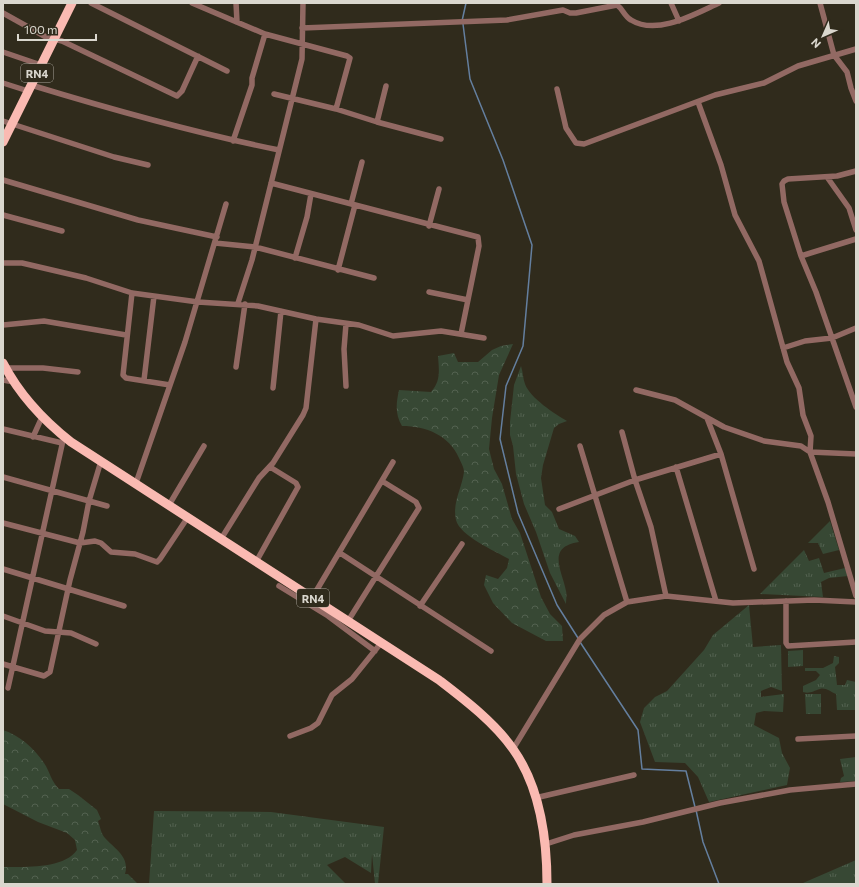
<svg xmlns="http://www.w3.org/2000/svg" width="859" height="887" viewBox="0 0 859 887" font-family="Commissioner,sans-serif">
<style>
.grass{fill:url(#grass-tufts)}
.forest{fill:url(#forest-crowns)}
.lines{fill:none;stroke-linecap:round;stroke-linejoin:round}
.stream{stroke:#647f9f;stroke-width:1.5}
.minor{stroke:#926963;stroke-width:5.5}
.trunk{stroke:#fabab2;stroke-width:9}
.labels{text-anchor:middle;dominant-baseline:central;stroke-width:4;stroke-linejoin:round;paint-order:stroke}
.shield{fill:#302b1c;stroke:#a7a399;stroke-width:1}
.shield-label{font-size:11px;font-weight:bold;fill:#dad7ce}
</style>
<defs>
<pattern id="grass-tufts" width="24" height="20" patternUnits="userSpaceOnUse"><rect width="24" height="20" fill="#374834"/><path d="M3 7l-1-3M5 7V3M7 7l1-3M15 17l-1-3M17 17v-4M19 17l1-3" fill="none" stroke="#536250"/></pattern>
<pattern id="forest-crowns" width="20" height="18" patternUnits="userSpaceOnUse"><rect width="20" height="18" fill="#374834"/><path d="M2 6a3 3 0 1 1 6 0M12 15a3 3 0 1 1 6 0" fill="none" stroke="#536250"/></pattern>
</defs>
<rect width="100%" height="100%" fill="#302b1c"/>
<!-- grass -->
<path class="grass" d="M 521,366 C 523,372 523,379 525,384 C 530,398 555,414 567,421 L 559,424 L 554,428 L 543,465 L 541,478 L 545,505 L 552,512 L 559,529 L 575,536 L 579,542 C 546,547 562,570 566,591 C 567,595 566,600 566,604 L 550,573 L 536,532 L 524,504 L 516,474 L 513,446 L 510,435 L 510,422 L 514,385 Z
M 830,521 L 839,550 L 823,554 L 818,543 L 808,543 Z
M 804,550 L 809,561 L 819,558 L 824,573 L 845,568 L 848,576 L 829,578 L 821,582 L 823,597 L 760,594 Z
M 749,605 L 753,647 L 781,645 L 782,691 L 771,687 L 761,691 L 761,697 L 784,694 L 783,712 L 764,711 L 756,713 L 754,725 L 779,738 L 782,753 L 790,768 L 787,785 L 709,802 L 698,777 L 685,763 L 655,762 L 640,722 L 644,708 L 655,697 L 667,691 L 704,650 L 713,635 Z
M 803,650 L 803,666 L 788,667 L 788,651 Z
M 834,656 L 839,657 L 839,663 L 835,667 L 837,685 L 845,685 L 847,680 L 856,682 L 856,718 L 856,710 L 837,710 L 836,694 C 831,692 825,687 820,689 C 813,691 810,694 803,692 L 803,686 L 816,680 L 820,675 L 816,671 L 805,671 L 805,668 L 823,668 L 833,663 Z
M 805,694 L 821,694 L 821,714 L 806,714 Z
M 856,757 L 856,781 L 840,782 L 841,778 L 844,776 L 840,759 Z
M 154,811 L 271,812 L 384,827 L 378,884 L 375,884 L 372,854 L 371,873 L 345,857 L 327,865 L 346,884 L 149,884 Z
M 856,860 L 856,884 L 803,884 L 803,883 Z"/>
<!-- forest -->
<path class="forest" d="M 513,344 L 499,375 L 492,418 L 489,449 L 494,469 L 502,484 L 512,519 L 520,533 L 541,597 L 550,614 L 562,626 L 563,641 L 546,641 L 512,623 L 493,603 L 484,585 L 486,575 L 498,579 L 507,568 L 509,559 C 495,551 460,536 456,520 C 452,503 462,488 464,472 C 464,467 461,463 459,458 C 449,435 426,426 402,426 C 395,414 396,404 399,390 L 431,392 C 441,381 439,370 438,356 L 454,353 L 458,362 L 478,362 L 492,350 L 501,346 Z
M 3,730 C 19,735 34,748 44,763 C 50,772 51,781 59,789 L 69,789 L 78,795 L 97,810 L 101,819 L 98,821 C 100,826 101,834 105,838 C 115,849 130,857 125,874 L 128,874 L 138,884 L 3,884 L 3,867 C 24,867 64,869 77,850 L 75,840 L 67,833 L 38,822 L 3,804 Z"/>
<g class="lines">
<!-- stream -->
<path class="stream" d="M 462,21 L 466,3
M 463,24 L 470,79 L 503,160 L 532,245 L 523,346 L 506,386 L 500,439 L 518,513 L 557,605 L 578,638
M 580,642 L 638,730 L 642,769 L 686,771 L 695,807
M 696,810 L 703,842 L 719,884"/>
<!-- minor -->
<path class="minor" d="M 91,3 L 227,71
M 192,3 L 265,34 L 347,56 L 350,58 L 336,109
M 236,3 L 237,22
M 671,3 L 679,21
M 820,3 L 834,55 L 847,72 L 851,88 L 856,101
M 3,13 L 46,37 L 62,41 L 177,96 L 182,91 L 198,56
M 302,28 L 507,20 L 563,10 L 570,13 L 576,13 L 617,5 C 623,9 624,16 631,20 C 657,36 695,14 719,3
M 3,52 L 41,65
M 3,83 L 28,91
M 31,85 C 113,110 195,133 279,150
M 557,89 L 566,128 L 576,143 L 584,144 L 715,95 L 764,83 L 798,66 L 856,49
M 274,94 L 336,109 L 377,122 L 441,139
M 698,102 L 721,165 L 735,215 L 759,261 L 787,362 L 799,388 L 803,415 L 811,436 L 810,452 L 828,502 L 856,596
M 3,121 L 114,157 L 148,165
M 377,122 L 386,86
M 233,141 L 252,85 L 252,78 L 265,34
M 856,171 L 837,176 L 788,179 L 784,181 L 782,184 L 784,202 L 801,256 L 816,292 L 856,407
M 827,177 L 849,208 L 856,230
M 3,180 L 138,220 L 217,237
M 271,183 L 478,237 L 479,246 L 461,334
M 351,204 L 362,162
M 3,215 L 62,231
M 429,226 L 439,189
M 215,243 L 255,247 L 374,278
M 801,256 L 856,239
M 295,258 L 307,217 L 311,194
M 3,263 L 22,263 L 86,278 L 132,293 L 198,302 L 258,306 L 316,319 L 359,325 L 393,336 L 441,331 L 484,338
M 338,270 L 355,205
M 429,292 L 468,300
M 132,293 L 123,375 L 126,378 L 170,385
M 238,303 L 252,260 L 302,59 L 303,3
M 3,325 L 44,321 L 126,335
M 783,348 L 805,341 L 832,338 L 856,328
M 236,367 L 245,304
M 6,368 L 43,368 L 78,372
M 3,380 L 14,382
M 144,380 L 154,296
M 346,386 L 344,349 L 346,324
M 273,388 L 281,311
M 636,390 L 675,400 L 724,427 L 764,441 L 801,446 L 810,452 L 856,454
M 707,418 L 721,454 L 754,569
M 3,429 L 62,443
M 622,432 L 635,480 L 651,527 L 666,596
M 33,437 L 42,417
M 580,446 L 627,602
M 676,467 L 716,601
M 3,477 L 107,506
M 136,483 L 185,342 L 226,204
M 169,505 L 204,446
M 559,509 L 635,480 L 721,454
M 3,523 L 80,543 L 95,541 L 101,543 L 111,552 L 135,554 L 157,562 L 160,559 L 188,517
M 221,539 L 259,478 L 273,463 L 303,415 L 306,408 L 316,319
M 340,553 L 491,651
M 256,562 L 298,487 L 296,483 L 270,467
M 3,569 L 124,606
M 279,586 L 328,616 L 375,651
M 312,598 L 393,462
M 786,601 L 786,643 L 788,646 L 856,642
M 420,606 L 462,544
M 3,616 L 45,631 L 71,633 L 96,644
M 348,621 L 419,508 L 416,502 L 382,481
M 3,664 L 44,676 L 50,672 L 70,580 L 83,532 L 89,501 L 101,461
M 8,688 L 64,436
M 290,736 L 311,728 L 318,723 L 332,695 L 352,679 L 381,643
M 798,739 L 856,736
M 513,749 L 580,639 L 604,615 L 627,602 L 666,596 L 733,603 L 814,600 L 856,602
M 535,798 L 634,775
M 546,844 L 574,835 L 643,822 L 720,803 L 790,790 L 856,784"/>
<!-- trunk -->
<path class="trunk" d="M 3,142 L 72,3
M 3,363 C 19,394 43,420 71,442 L 439,680 C 465,700 494,722 513,749 C 540,787 547,839 547,884"/>
</g>
<g class="labels">
<!-- shield labels -->
<g class="shield">
<rect x="21" y="64" width="32" height="18" rx="3"/>
<rect x="297" y="589" width="32" height="18" rx="3"/>
</g>
<g class="shield-label">
<text x="37" y="73">RN4</text>
<text x="313" y="598">RN4</text>
</g>
</g>
<!-- border -->
<rect width="859" height="887" fill="none" stroke="#dad7ce" stroke-width="8"/>
<!-- north arrow -->
<g transform="translate(823 36) rotate(225)" stroke="#302b1c" stroke-width="3" paint-order="stroke">
<path d="M0-3L7 15L0 10L-7 15Z" fill="#dad7ce"/>
<text y="-6" font-size="11" font-weight="bold" text-anchor="middle" fill="#dad7ce">N</text>
</g>
<!-- scale -->
<path d="M18 34v6h78v-6" fill="none" stroke="#dad7ce" stroke-width="2"/>
<text x="24" y="34" font-size="12" fill="#dad7ce" stroke="#302b1c" stroke-width="3" paint-order="stroke">100 m</text>
</svg>
